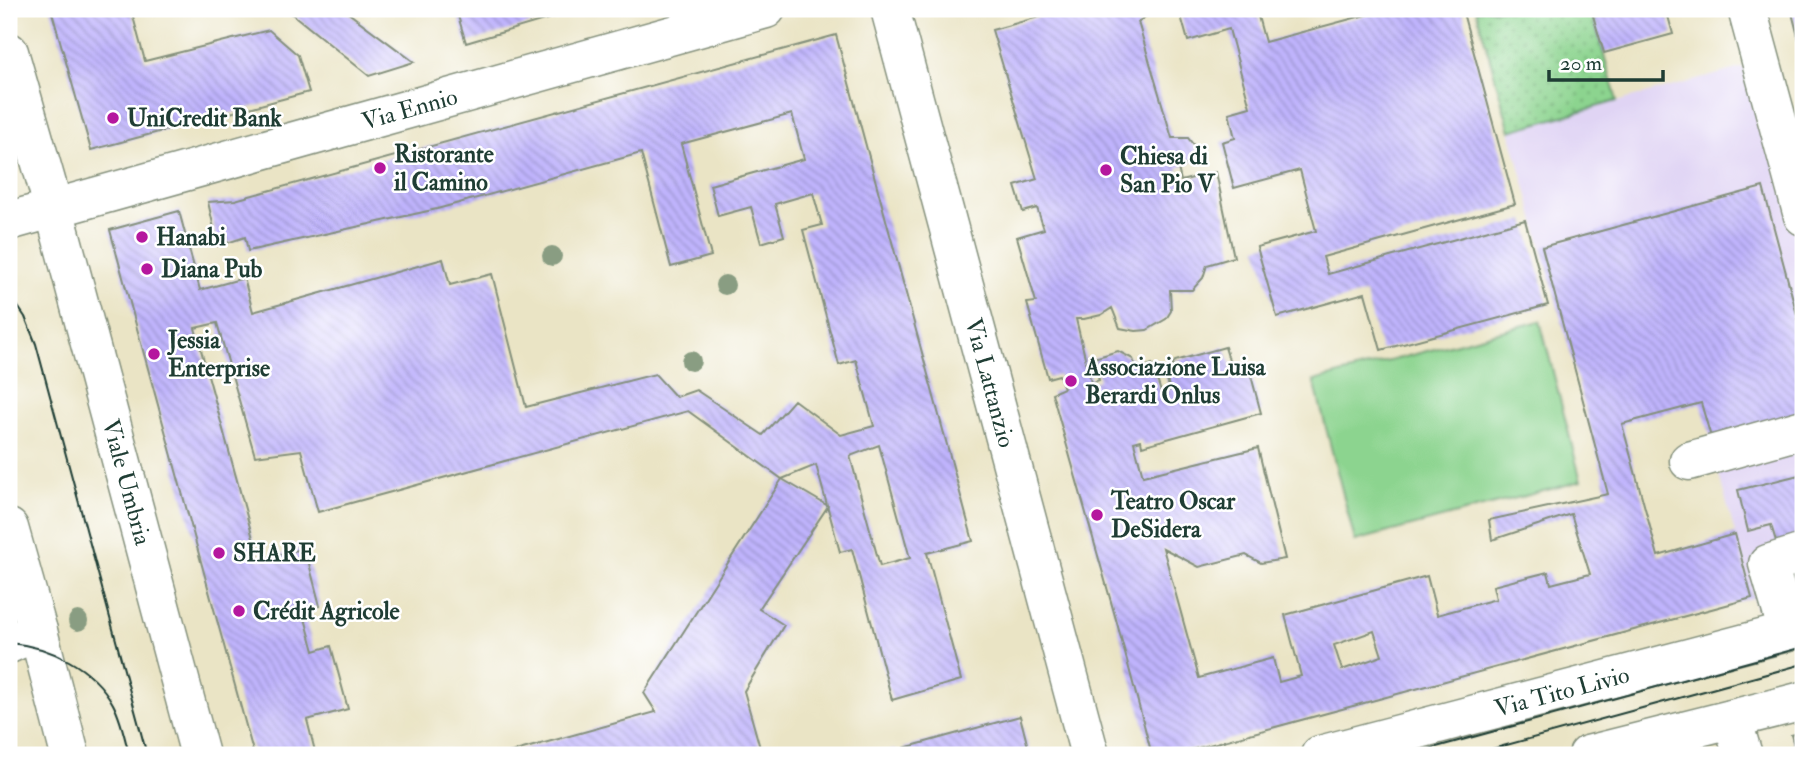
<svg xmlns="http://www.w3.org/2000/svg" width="1812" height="764" viewBox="0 0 1812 764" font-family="'IM FELL Double Pica',serif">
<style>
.built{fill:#e0d4f4}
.grass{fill:url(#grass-dots);stroke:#568862;stroke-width:2}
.green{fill:#8cd48f;stroke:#568862;stroke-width:2}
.building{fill:url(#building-back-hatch);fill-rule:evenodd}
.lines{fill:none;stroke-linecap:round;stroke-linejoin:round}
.minor-casing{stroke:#84907c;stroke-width:41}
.major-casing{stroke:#84907c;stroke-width:41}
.path{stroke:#84907c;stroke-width:4.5;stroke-dasharray:5 5;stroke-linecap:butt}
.minor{stroke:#fff;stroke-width:38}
.major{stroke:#fff;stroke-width:38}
.tram{stroke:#1f3d34;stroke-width:2}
.tree{fill:#899d82}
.poi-dot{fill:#b5179e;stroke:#fff;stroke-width:2.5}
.labels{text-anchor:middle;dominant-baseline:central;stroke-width:5;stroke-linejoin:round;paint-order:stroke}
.street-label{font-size:24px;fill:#1f3d34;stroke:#fff}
.poi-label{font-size:24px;font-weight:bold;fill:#1f3d34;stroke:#fff;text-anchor:start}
</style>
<defs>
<pattern id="grass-dots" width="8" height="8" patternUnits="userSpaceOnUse" patternTransform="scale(1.75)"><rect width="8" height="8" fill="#8cd48f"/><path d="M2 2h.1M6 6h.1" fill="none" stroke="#72ad76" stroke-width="1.8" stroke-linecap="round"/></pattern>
<pattern id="building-back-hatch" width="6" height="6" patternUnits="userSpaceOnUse" patternTransform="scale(1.75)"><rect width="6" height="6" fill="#c0b4fd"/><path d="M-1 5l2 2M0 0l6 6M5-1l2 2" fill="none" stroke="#9b94ce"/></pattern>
</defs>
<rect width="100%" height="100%" fill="#fff"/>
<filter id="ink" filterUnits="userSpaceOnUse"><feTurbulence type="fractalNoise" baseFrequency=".0143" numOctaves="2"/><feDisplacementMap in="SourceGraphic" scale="14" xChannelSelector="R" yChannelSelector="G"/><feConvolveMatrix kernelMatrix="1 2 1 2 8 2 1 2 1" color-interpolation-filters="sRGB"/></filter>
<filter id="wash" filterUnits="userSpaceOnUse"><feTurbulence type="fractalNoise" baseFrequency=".00686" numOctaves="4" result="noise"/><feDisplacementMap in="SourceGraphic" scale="28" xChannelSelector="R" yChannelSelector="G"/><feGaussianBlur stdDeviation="1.57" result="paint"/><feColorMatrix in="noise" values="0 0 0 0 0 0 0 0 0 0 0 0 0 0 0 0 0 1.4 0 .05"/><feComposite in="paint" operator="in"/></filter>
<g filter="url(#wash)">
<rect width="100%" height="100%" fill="#eae4c5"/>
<!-- built -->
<path class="built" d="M 1759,63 L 1803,229 L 1803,625 L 1763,635 L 1717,468 L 1713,444 L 1701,403 L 1572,356 L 1510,131 Z"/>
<!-- grass -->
<path class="grass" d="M 1476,9 L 1591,9 L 1617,101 L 1510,131 Z"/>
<!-- green -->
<path class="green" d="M 1540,321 L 1581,481 L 1355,541 L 1314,381 Z"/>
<g id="blocks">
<!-- building -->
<path class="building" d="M 51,9 L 131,9 L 145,61 L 269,30 L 298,55 L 309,92 L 91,150 Z
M 286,9 L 343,9 L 414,62 L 369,76 Z
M 456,9 L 581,9 L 466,43 Z
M 1068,9 L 1152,9 L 1149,14 L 1138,22 L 1172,138 L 1188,138 L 1195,147 L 1197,156 L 1190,163 L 1178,168 L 1181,181 L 1216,172 L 1234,257 L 1207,265 L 1203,278 L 1192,290 L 1170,290 L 1171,311 L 1166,319 L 1147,330 L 1136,331 L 1120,328 L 1112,308 L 1101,315 L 1084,319 L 1076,319 L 1091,383 L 1099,380 L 1094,358 L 1118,351 L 1133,359 L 1137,370 L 1152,364 L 1161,392 L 1170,390 L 1166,377 L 1175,361 L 1225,347 L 1233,373 L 1249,368 L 1261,413 L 1142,446 L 1141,440 L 1134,442 L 1143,476 L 1258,448 L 1285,559 L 1261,563 L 1246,555 L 1199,567 L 1163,548 L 1199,678 L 1273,658 L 1279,682 L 1301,676 L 1285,615 L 1427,576 L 1437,615 L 1496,599 L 1493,586 L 1548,572 L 1551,584 L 1590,574 L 1571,514 L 1492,540 L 1489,520 L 1608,494 L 1542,247 L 1763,187 L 1803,337 L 1803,420 L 1713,444 L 1701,403 L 1622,424 L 1658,556 L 1735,534 L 1752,598 L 1172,755 L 1152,755 L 1117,623 L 1052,393 L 1064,388 L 1059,375 L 1048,378 L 1027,303 L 1036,302 L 1017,237 L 1044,229 L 1037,208 L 1023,212 L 1015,186 L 1037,179 L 992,30 ZM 1374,631 L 1382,656 L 1342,670 L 1334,645 Z
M 1179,9 L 1256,9 L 1265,42 L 1388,9 L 1462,9 L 1515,204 L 1323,257 L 1328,274 L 1525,220 L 1548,305 L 1381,350 L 1365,293 L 1277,317 L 1257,247 L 1316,231 L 1300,170 L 1234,188 L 1222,142 L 1235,138 L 1229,113 L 1250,107 L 1229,29 L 1188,41 Z
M 1591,9 L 1666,9 L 1673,34 L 1604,53 Z
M 1791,9 L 1803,9 L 1803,52 L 1802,52 Z
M 836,35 L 973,541 L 927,553 L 961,680 L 892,700 L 852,549 L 840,552 L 816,465 L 782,479 L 688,411 L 318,512 L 301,450 L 255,456 L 217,323 L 195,328 L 259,560 L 305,548 L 320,606 L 303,611 L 314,651 L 331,646 L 348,709 L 307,720 L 316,755 L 254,755 L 110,230 L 179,211 L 200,290 L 244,278 L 253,312 L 443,259 L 450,285 L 492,274 L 526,407 L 655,374 L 676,397 L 696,390 L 763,435 L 794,400 L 841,435 L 874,426 L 856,360 L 839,365 L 803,230 L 822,225 L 813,193 L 775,204 L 784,236 L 761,243 L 751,207 L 718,216 L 710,185 L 804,159 L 792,114 L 681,144 L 711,256 L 671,267 L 641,153 L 437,209 L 248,251 L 245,237 L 218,246 L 208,202 L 235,200 ZM 879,445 L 910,558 L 880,566 L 850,456 Z
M 1803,474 L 1803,582 L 1790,587 L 1771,525 L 1748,531 L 1738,490 Z
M 782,479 L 828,506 L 759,609 L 784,625 L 744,691 L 762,755 L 501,755 L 656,712 L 644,693 Z
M 1020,716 L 1030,755 L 906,755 L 904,748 Z
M 9,727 L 10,727 L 17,755 L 9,755 Z
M 1803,732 L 1803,755 L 1797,755 L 1791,735 Z
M 895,750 L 896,755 L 877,755 L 877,754 Z"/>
</g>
</g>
<g filter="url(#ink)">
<use href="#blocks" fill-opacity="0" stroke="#84907c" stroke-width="2"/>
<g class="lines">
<defs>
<g id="minor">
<path id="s1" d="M 890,9 L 1090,755"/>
<path d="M 1747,9 L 1803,216"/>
<path id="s2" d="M 9,221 L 766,9"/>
<path d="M 1689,461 L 1803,429"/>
<path d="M 1788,632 L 1768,564 L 1803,553"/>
<path d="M 9,644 L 38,631"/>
<path d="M 1732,719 L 1743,755"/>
<path id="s3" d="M 1320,755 L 1803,628"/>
<path d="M 1588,755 L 1803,701"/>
</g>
<g id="major">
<path id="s4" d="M 9,52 L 54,209 L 200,755"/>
<path d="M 9,528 L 38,631 L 70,755"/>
</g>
</defs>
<!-- minor casing -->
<use href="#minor" class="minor-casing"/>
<!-- major casing -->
<use href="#major" class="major-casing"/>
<!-- path -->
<path class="path" d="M 136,12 L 148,9"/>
<!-- minor -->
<use href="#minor" class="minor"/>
<!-- major -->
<use href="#major" class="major"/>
<!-- tram -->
<path class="tram" d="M 9,293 L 25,317 L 36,344 L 147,755
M 9,643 C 49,646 93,667 113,704 C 121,719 125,738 129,755
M 1407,755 L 1803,647
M 1470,755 L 1803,664"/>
</g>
<!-- trees -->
<g class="tree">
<circle cx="552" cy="256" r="10"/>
<circle cx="725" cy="285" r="10"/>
<circle cx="691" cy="361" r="10"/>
<circle cx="78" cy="621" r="10"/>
</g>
</g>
<!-- markers -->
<g class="poi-dot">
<circle cx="113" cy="118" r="7"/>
<circle cx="380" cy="168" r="7"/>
<circle cx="1106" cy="170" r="7"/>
<circle cx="142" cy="237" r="7"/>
<circle cx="147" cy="269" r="7"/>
<circle cx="154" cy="354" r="7"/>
<circle cx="1071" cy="381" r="7"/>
<circle cx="1097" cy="515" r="7"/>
<circle cx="219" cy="553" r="7"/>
<circle cx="239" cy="611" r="7"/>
</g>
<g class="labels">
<!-- street labels -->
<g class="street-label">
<text stroke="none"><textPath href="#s2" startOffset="416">Via Ennio</textPath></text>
<text stroke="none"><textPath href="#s1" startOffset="387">Via Lattanzio</textPath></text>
<text stroke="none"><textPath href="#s4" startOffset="446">Viale Umbria</textPath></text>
<text stroke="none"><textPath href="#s3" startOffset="250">Via Tito Livio</textPath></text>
</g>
<!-- poi labels -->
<g class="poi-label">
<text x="127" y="118">UniCredit Bank</text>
<text x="394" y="154">Ristorante<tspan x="394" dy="28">il Camino</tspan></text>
<text x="1120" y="156">Chiesa di<tspan x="1120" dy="28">San Pio V</tspan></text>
<text x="156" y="237">Hanabi</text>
<text x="161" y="269">Diana Pub</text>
<text x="168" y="340">Jessia<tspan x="168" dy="28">Enterprise</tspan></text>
<text x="1085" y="367">Associazione Luisa<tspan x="1085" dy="28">Berardi Onlus</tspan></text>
<text x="1111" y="501">Teatro Oscar<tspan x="1111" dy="28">DeSidera</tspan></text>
<text x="233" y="553">SHARE</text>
<text x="253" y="611">Crédit Agricole</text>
</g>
</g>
<!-- margin -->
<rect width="1812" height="764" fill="none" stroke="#fff" stroke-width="35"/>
<!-- scale -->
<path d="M1549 70v10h114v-10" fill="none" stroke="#1f3d34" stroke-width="3.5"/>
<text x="1560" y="70" font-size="21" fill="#1f3d34" stroke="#ffffff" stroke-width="5" paint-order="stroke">20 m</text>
</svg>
